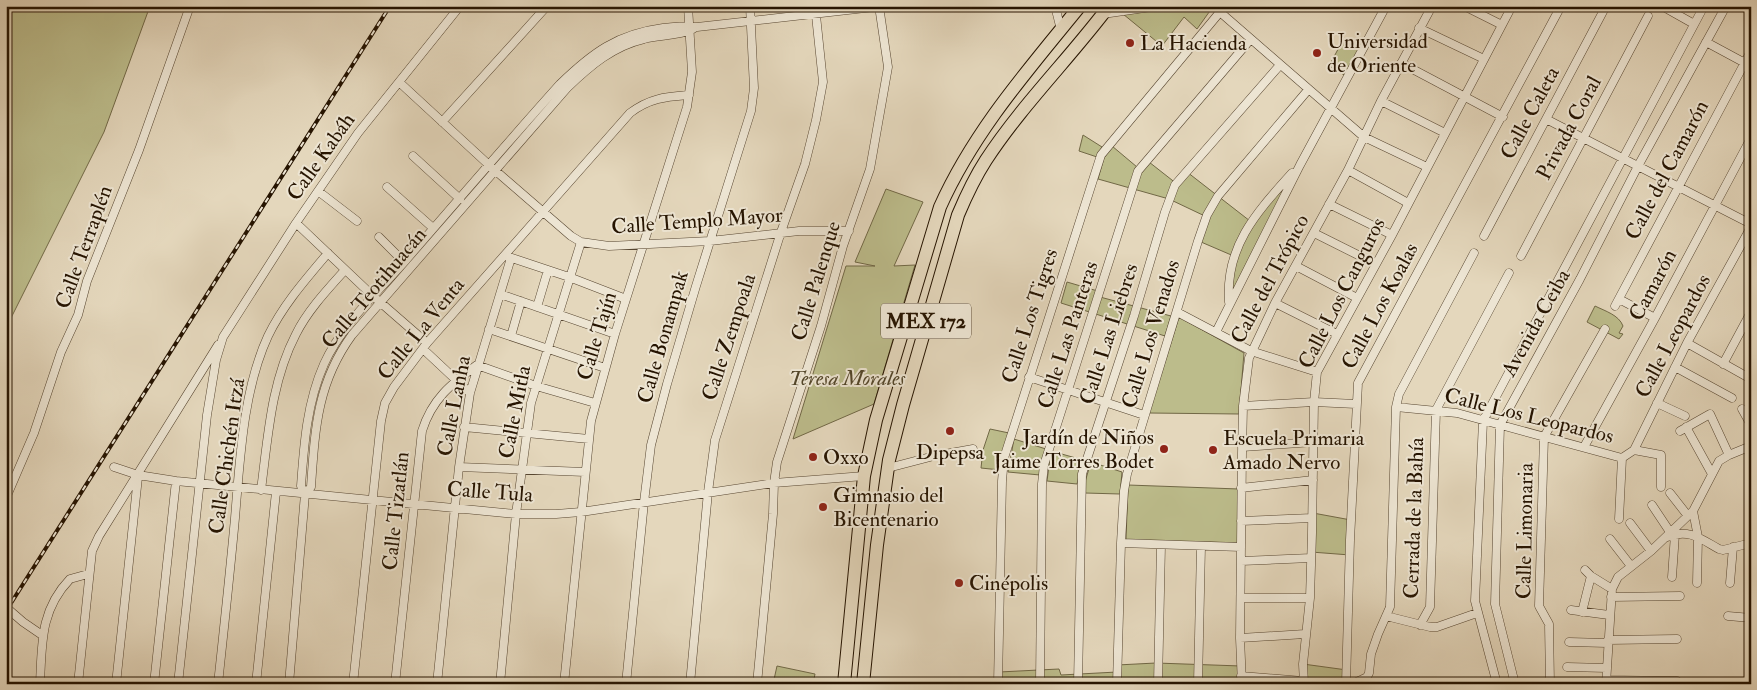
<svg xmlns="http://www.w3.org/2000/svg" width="1757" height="690" viewBox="0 0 1757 690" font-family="'IM FELL Double Pica',serif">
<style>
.green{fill:#bcbc8b;stroke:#716846}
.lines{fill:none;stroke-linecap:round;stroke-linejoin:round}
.street-casing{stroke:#564530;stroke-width:9}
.primary-casing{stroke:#261401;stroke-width:14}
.street{stroke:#ede5d3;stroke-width:8}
.primary{stroke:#e4d7bc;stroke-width:12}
.rail-casing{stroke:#261401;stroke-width:4}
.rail{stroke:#ede5d3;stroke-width:2;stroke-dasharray:5.5;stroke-linecap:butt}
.poi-dot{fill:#8f2418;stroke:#ede5d3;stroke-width:2}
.labels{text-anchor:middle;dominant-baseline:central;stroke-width:4;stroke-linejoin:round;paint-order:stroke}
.shield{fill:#ede5d3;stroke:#625340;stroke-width:1}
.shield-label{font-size:20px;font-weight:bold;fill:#261401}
.poi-label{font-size:21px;fill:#261401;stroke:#ede5d3;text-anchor:start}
.street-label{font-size:21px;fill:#261401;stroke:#ede5d3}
.park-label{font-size:21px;font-style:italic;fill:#53462a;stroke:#ede5d3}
</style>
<rect width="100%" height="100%" fill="#e4d7bc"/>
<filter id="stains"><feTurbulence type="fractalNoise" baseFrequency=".004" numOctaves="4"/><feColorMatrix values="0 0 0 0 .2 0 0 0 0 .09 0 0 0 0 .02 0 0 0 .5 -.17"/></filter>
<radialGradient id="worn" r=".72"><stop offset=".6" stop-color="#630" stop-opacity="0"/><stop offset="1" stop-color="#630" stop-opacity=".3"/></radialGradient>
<!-- green -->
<path class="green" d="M 6,6 L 150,6 L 104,132 L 6,328 Z
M 1170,6 L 1211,6 L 1212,8 L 1197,29 L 1184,17 L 1162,46 L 1123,14 Z
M 1343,40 L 1360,50 L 1346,76 L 1329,66 Z
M 1083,135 L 1102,147 L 1097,157 L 1079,151 Z
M 1112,146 L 1137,167 L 1149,162 L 1177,184 L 1187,172 L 1250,221 L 1287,186 L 1231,295 L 1236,257 L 1201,242 L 1209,218 L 1169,199 L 1098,179 L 1104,158 Z
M 886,189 L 923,202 L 894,266 L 915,265 L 874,404 L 793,439 L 846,266 L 875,266 L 855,262 Z
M 1067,282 L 1101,292 L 1100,297 L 1171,316 L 1165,336 L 1061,303 Z
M 1595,306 C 1605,311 1619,315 1623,326 L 1619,333 L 1623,334 L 1619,339 L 1587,322 Z
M 1179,317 L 1244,353 L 1239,414 L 1149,413 Z
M 990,429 L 1009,433 L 1000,470 L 981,468 L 983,450 Z
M 1014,439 L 1046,449 L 1040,475 L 1008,472 Z
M 1051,451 L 1083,460 L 1077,484 L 1047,481 Z
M 1091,462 L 1122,472 L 1120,494 L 1085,493 L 1085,482 Z
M 1128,485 L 1239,489 L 1238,543 L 1126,540 Z
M 1313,513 L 1351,520 L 1350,555 L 1311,552 Z
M 1156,663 L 1241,666 L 1242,684 L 998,684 L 999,672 L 1059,669 L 1061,675 L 1117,672 L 1117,665 Z
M 1303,664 L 1347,670 L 1346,684 L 1304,684 Z
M 777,666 L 815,674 L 813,684 L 773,684 Z"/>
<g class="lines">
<defs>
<path id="street" d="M 1053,6 L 1056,10 L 1061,30
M 1213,6 L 1364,137 L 1427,167
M 1464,6 L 1502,25
M 1662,6 L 1694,24
M 1103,14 L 1158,6
M 1419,28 L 1484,59
M 1706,42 L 1745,63
M 1401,63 L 1503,117
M 399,82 L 489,165 L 571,236 L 581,242 L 609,246 L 710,241 L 799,231 L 849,231
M 1381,101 L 1445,133
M 1546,119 L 1751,224
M 442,122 L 547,6
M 413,156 L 460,199
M 1348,170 L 1408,203
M 387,187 L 433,228
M 318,191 L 357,221
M 1329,204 L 1392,235
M 296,223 L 373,296 L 427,343
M 1314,233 L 1376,264
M 1484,236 L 1606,6
M 379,237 L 404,262
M 506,256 L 569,277 L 626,299
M 1521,256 L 1648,16
M 1296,266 L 1357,298
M 500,294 L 615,334
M 1619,299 L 1655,318
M 1229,302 C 1225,246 1257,212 1292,173
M 1275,303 L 1337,334
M 1615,306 L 1751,51
M 537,307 L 548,270
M 1177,312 L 1251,351 L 1317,372
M 489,329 L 605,368
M 1216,332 L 1300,165 L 1386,6
M 511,336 L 521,301
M 1687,343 L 1751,379
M 423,349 L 470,393
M 1723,364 L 1751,312
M 1675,367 L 1732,398
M 1029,377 L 1144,415
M 1657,403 L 1685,416
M 1243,406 L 1314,402 L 1356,404
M 1396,407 L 1457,413 L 1622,458
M 1742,409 L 1751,425
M 464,427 L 589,439
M 1686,427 L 1712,474
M 1680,431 L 1710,414 L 1729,455
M 1242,447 L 1314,442
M 1584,447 L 1655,318 L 1751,138
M 1634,450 L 1661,455 L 1661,487
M 1622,458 L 1634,450 L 1687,343 L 1751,227
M 114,467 L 138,475 L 176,481 L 516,514 L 556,514 L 581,512 L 774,483 L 864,476
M 459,467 L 585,472
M 888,468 L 934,456 L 973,449
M 1241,488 L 1313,480
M 261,490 C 268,437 271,382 296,334 C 308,310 328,289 345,270
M 1670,493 L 1688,516
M 305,494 L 301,486 C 304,444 307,402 324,364 C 342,324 377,293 406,260 C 457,201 508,142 560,84 C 592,53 617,34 663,28 C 675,27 686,25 697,27 L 883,6
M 305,494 L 311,487 C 315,429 317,383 352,335 L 567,88 C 590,66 613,46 644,39 C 660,35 679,36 693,29
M 6,498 L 34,433 L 61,352 L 78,315 L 87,281 L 139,150 L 190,6
M 1652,505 L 1670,532
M 1693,511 L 1698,537 L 1697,583
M 1619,519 L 1622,458
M 1241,521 L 1312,518
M 1630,523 L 1651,551
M 1667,537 C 1689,528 1701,539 1719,549 L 1723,550 L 1751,543
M 1610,539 L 1631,566
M 1121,543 L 1241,547
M 1241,561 L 1311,558
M 1585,570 L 1591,576 L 1612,589
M 1672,577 L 1675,534
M 1730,583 L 1733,547
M 1611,597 L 1680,596
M 1241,598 L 1310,598
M 8,609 L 23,622 L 42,635
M 1571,610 L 1609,615
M 1582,612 L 1591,576
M 1386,616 L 1430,627 L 1437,627 L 1477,613
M 1728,616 L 1751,618
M 1420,625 L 1430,607 L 1436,410 L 1509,273
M 1240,638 L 1305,634
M 1608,640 L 1677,639
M 1569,642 L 1607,643
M 1567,667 L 1607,668
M 1241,676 L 1303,681
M 1606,680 L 1677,681
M 40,684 C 42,644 40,610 70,579 L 88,574
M 78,684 L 92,551 L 99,536 L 218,345
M 116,684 L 138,477
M 154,684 L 176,481
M 178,684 L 207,415 L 216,360 L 223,337 L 296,223 L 358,133 L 460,6
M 218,684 C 224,628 230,573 235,518 C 240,459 243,390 268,336 C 283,305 306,279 328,253
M 256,684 L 276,492
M 289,684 L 305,494
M 353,684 L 381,421 L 385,403 L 394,387 L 427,343 L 630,113 C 650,98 665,97 689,95
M 395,684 L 422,431 C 432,399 451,384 477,365 L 536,386 L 595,403
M 437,684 L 459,467 L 470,393 L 511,258
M 500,684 L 516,514 L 531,403 L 581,242
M 564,684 L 591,421 L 615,334 L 687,107 L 692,72 L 688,6
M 626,684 L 644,502 L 651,445 L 667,384 L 696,286 L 751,111 L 754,88 L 750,6
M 690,684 L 708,492 L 715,440 L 781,232 L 805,164 L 816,120 L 823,82 L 815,6
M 757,684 L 773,514 L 774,483 L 777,462 L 821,326 L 843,246 L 870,169 L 888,67 L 879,6
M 998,684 L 1002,481 L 1004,458 L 1101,155 L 1225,6
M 1040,684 L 1042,484 L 1044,465 L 1138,171 L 1250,40
M 1078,684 L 1082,474 L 1134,316 L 1165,212 L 1175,185 L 1280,65
M 1117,684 L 1121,543 L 1124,491 L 1127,474 L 1198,241 L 1207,215 L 1218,196 L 1308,90
M 1158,684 L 1161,545
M 1198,684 L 1201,546
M 1242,684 L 1240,638 L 1242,453 L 1243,406 L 1249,358 L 1275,303 L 1348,170 L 1381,101 L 1432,6
M 1304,684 L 1303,664 L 1310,598 L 1312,533 L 1314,402 L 1317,372 L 1392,235 L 1512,6
M 1346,684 L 1350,540 L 1358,383 L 1561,6
M 1352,684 L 1367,677 L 1369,673 L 1371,654 L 1378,634 L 1390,607 L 1396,407 L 1399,394 L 1474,253
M 1497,684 L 1475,601 L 1483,421 L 1704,6
M 1515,684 L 1495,604 L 1500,425 L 1580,279 L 1638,166 L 1726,6
M 1550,684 L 1549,624 L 1539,606 L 1544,437 L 1605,329
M 1606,684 L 1612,589 L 1618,577 L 1651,551 L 1693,511 L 1719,461 L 1729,455 L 1751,446"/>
<path id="primary" d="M 844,684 L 864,476 L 876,420 L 940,207 C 974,131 1028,70 1080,6
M 863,684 L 877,545 L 889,460 L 903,405 L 958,215 C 966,196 975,177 986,160 C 1022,105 1069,59 1109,6"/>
</defs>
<!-- street casing -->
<use href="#street" class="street-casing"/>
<!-- primary casing -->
<use href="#primary" class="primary-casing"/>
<!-- street -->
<use href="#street" class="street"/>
<!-- primary -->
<use href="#primary" class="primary"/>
<defs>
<path id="rail" d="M 6,611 L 390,6"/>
</defs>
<!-- rail casing -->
<use href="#rail" class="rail-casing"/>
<!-- rail -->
<use href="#rail" class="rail"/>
</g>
<!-- markers -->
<g class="poi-dot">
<circle cx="1130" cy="43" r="5"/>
<circle cx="1317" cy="53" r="5"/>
<circle cx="950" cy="431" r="5"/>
<circle cx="1164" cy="449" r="5"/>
<circle cx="1213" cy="450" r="5"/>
<circle cx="813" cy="457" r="5"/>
<circle cx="823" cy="507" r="5"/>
<circle cx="959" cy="583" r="5"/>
</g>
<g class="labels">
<!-- shield labels -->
<rect class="shield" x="881" y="303.5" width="90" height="35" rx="4"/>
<g class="shield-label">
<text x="926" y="321">MEX 172</text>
</g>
<!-- poi labels -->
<g class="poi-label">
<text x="1327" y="41">Universidad<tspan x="1327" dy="24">de Oriente</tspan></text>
<text x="1140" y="43">La Hacienda</text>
<text x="1154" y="437" text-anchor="end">Jardín de Niños<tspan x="1154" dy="24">Jaime Torres Bodet</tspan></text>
<text x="1223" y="438">Escuela Primaria<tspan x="1223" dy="24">Amado Nervo</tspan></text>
<text x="950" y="452" text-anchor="middle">Dipepsa</text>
<text x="823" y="457">Oxxo</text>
<text x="833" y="495">Gimnasio del<tspan x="833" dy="24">Bicentenario</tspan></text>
<text x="969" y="583">Cinépolis</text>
</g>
<!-- street labels -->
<g class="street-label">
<text transform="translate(1530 113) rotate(-62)">Calle Caleta</text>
<text transform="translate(1569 128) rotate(-62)">Privada Coral</text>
<text transform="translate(321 157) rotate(-55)">Calle Kabáh</text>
<text transform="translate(1667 170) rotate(-62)">Calle del Camarón</text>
<text transform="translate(697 221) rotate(-4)">Calle Templo Mayor</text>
<text transform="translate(84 247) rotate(-70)">Calle Terraplén</text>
<text transform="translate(1270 279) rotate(-62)">Calle del Trópico</text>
<text transform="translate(816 281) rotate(-73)">Calle Palenque</text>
<text transform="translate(1653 285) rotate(-62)">Camarón</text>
<text transform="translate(374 288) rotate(-50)">Calle Teotihuacán</text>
<text transform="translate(1342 293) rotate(-63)">Calle Los Canguros</text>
<text transform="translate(1380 306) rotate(-62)">Calle Los Koalas</text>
<text transform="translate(1030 316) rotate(-72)">Calle Los Tigres</text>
<text transform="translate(1536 323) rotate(-61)">Avenida Ceiba</text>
<text transform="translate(421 329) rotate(-51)">Calle La Venta</text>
<text transform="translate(1109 334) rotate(-72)">Calle Las Liebres</text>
<text transform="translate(1151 334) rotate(-73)">Calle Los Venados</text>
<text transform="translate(1068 335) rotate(-72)">Calle Las Panteras</text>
<text transform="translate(597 336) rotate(-73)">Calle Tajín</text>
<text transform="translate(1673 336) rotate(-62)">Calle Leopardos</text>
<text transform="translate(663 337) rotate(-74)">Calle Bonampak</text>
<text transform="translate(729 337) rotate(-72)">Calle Zempoala</text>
<text transform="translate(454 406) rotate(-79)">Calle Lanha</text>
<text transform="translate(515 412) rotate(-79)">Calle Mitla</text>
<text transform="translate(1529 416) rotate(14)">Calle Los Leopardos</text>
<text transform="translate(227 456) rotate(-82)">Calle Chichén Itzá</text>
<text transform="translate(490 492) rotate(4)">Calle Tula</text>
<text transform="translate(396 511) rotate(-84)">Calle Tizatlán</text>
<text transform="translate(1414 518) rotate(-88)">Cerrada de la Bahía</text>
<text transform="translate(1525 531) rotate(-89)">Calle Limonaria</text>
</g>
<!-- park labels -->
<g class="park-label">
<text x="847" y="378">Teresa Morales</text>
</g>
</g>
<!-- margin -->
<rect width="1757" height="690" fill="none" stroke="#e4d7bc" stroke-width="25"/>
<rect x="8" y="8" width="1742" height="675" fill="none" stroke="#261401" stroke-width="2.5"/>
<rect x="12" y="12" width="1732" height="665" fill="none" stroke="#261401"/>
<rect width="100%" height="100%" filter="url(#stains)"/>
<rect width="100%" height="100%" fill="url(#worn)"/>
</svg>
